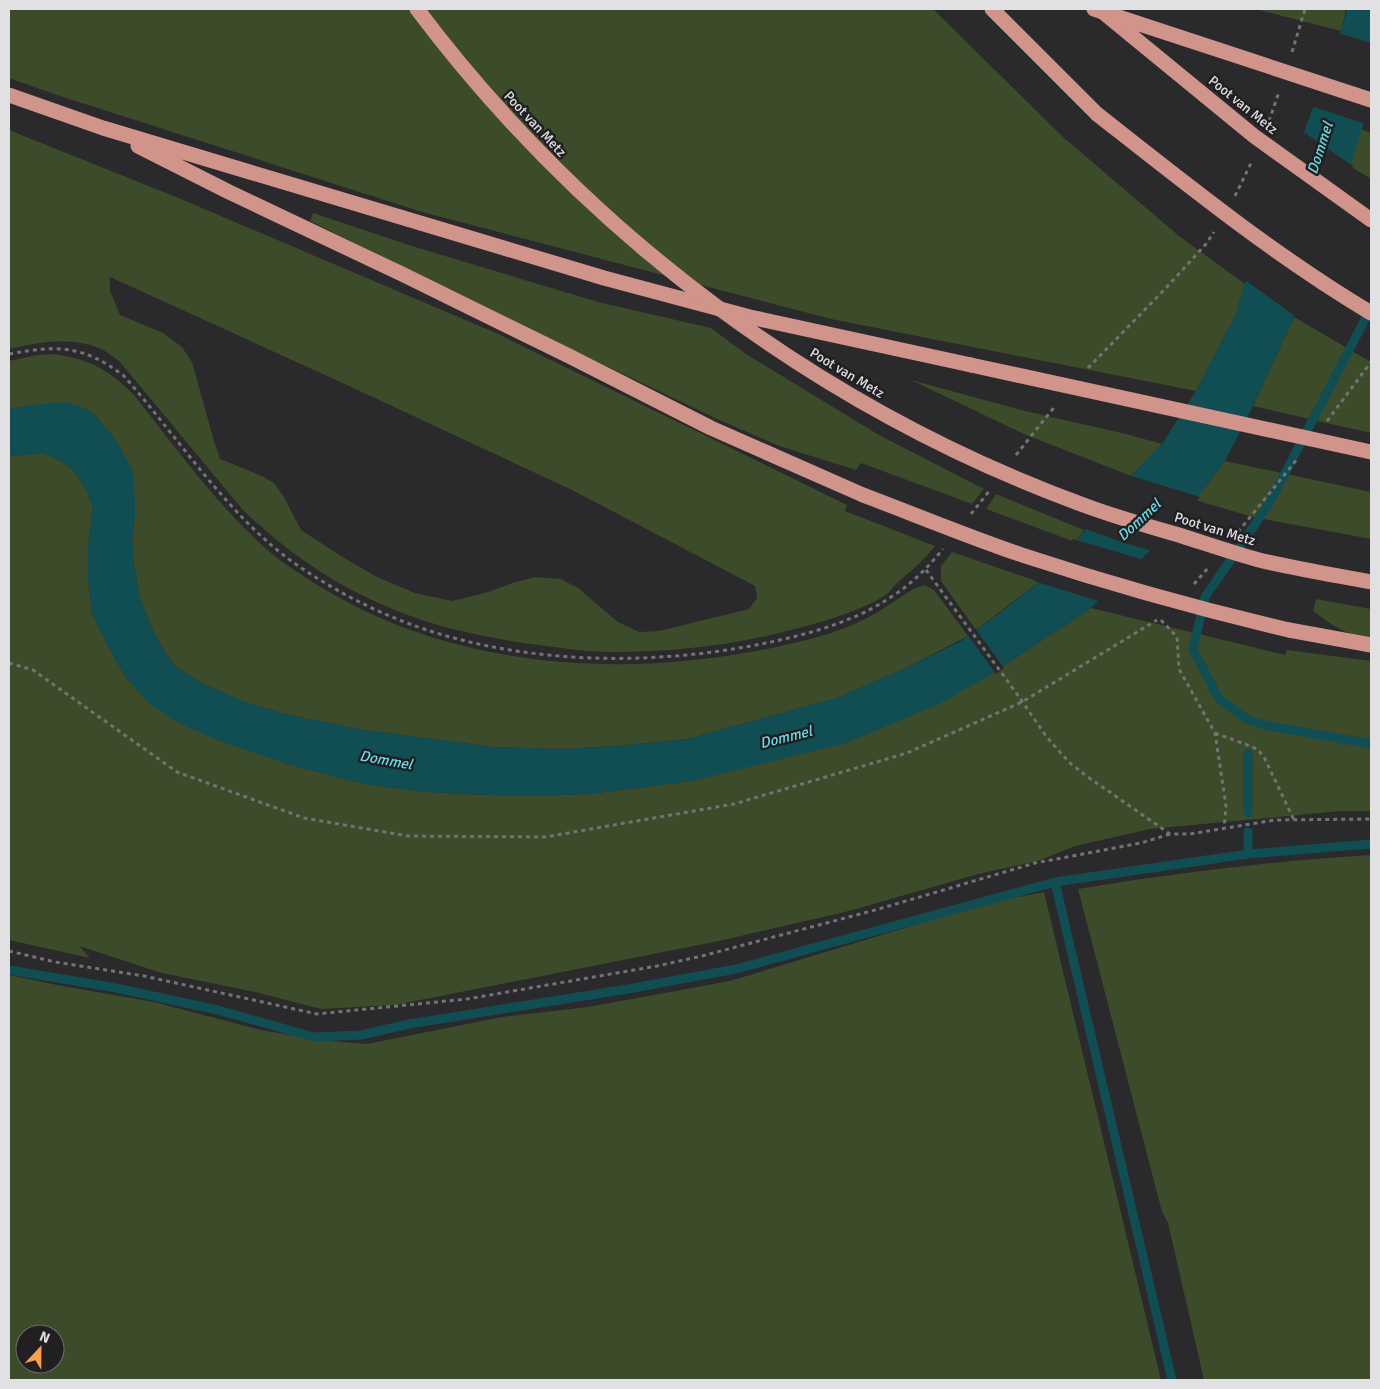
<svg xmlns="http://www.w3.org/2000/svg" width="1380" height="1389" viewBox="0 0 1380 1389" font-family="Signika,sans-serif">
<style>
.green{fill:#3c4b29;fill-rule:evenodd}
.water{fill:#114e54}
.pier{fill:#2a292b}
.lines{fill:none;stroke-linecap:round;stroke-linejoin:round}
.stream{stroke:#114e54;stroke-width:9}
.path{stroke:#737274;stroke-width:3;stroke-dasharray:4 4;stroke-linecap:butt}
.highway{stroke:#d1948b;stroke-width:15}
.highway-bridge{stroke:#d1948b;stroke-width:15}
.labels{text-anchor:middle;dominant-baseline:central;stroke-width:5;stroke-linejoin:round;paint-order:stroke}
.street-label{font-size:14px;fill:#e1e0e2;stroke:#211f22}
.water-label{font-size:15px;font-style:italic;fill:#69dbe8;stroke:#211f22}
</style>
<rect width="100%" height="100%" fill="#2a292b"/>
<!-- green -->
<path class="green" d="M 9,9 L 933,9 L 1063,137 L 1179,236 L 1245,284 L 1236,314 L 1196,391 L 831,319 L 422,212 L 60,96 L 9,78 Z
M 1255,9 L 1346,9 L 1341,31 Z
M 1361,129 L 1371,133 L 1371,179 L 1350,166 Z
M 9,130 L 181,199 L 496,333 L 847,505 L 845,511 L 935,546 C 924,560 911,571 897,583 C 893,587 889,593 884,596 C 867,608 826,621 806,626 C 743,644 679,652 614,652 C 584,652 553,647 523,643 C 488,637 453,631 419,619 C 350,595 296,561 243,510 L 120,362 C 114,358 109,353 103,350 C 75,336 38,342 9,349 ZM 110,277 L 349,386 L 572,490 L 755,586 L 757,598 L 749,609 L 659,631 L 639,632 L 618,622 L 578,588 L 561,579 L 535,577 L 513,583 L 485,593 L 452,601 L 415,593 L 377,577 L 341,556 L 301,530 L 284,497 L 274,483 L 262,476 L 220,459 L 214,441 L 192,362 L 182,347 L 163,333 L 120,315 L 110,291 Z
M 313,213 L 412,246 L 598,302 L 711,328 L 746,354 L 879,435 L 984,489 L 972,504 L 861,463 L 856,470 L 779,446 L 715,418 L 571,349 L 310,221 Z
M 1294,317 L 1371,362 L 1371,433 L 1253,406 Z
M 52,354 C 88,358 108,369 134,395 C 177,449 218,507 270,552 C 285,565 302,575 319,586 C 463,675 649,681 810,639 C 835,633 860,623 881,610 C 895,602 909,589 924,585 L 934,590 L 968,636 L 906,668 L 837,698 L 687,739 L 618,746 L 562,749 L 493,747 L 363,730 L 289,715 L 244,702 L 204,684 L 178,669 L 165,653 L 151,627 L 140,598 L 134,567 L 132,539 L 135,517 L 135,496 L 119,445 L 103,425 L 90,411 L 34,405 L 9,409 L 9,361 L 37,355 Z
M 911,380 L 1025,411 L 1126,434 L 1162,444 L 1131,476 L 1024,434 Z
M 43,453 L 63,462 L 75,472 L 85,487 L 93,508 L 88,545 L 88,580 L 92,614 L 112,654 L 129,681 L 284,763 L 360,783 L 418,791 L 461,794 L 531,796 L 589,794 L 692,781 L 985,678 L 1091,608 L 1285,655 L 1287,650 L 1371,661 L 1371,811 L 1340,811 L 1150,829 L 1075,846 L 1038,861 L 978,874 L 849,911 L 719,941 L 395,1005 L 321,1009 L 255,992 L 162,973 L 79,946 L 90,958 L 9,940 L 9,456 Z
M 1225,461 L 1371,492 L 1371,539 L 1253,517 L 1195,500 Z
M 996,494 L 1084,530 L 1075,542 L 986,509 Z
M 952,552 L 1039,582 L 976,630 L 941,581 L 941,566 Z
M 1316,599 L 1371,609 L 1371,639 C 1346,635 1333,626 1313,611 Z
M 1371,855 L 1371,1380 L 1204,1380 L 1168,1223 L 1162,1212 L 1078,889 C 1175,873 1273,861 1371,855 Z
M 1044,892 L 1161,1380 L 9,1380 L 9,975 L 57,985 L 154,1002 L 261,1030 L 320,1040 L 367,1044 L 502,1017 L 588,1007 L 730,981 L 987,903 ZM 25,1334 L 55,1334 L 55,1364 L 25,1364 Z"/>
<!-- water -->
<path class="water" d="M 1347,9 L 1371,9 L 1371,101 L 1350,166 L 1294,317 L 1253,406 L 1225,461 L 1195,500 L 1157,544 L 1091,608 L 985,678 L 939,704 L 846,743 L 692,781 L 589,794 L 531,796 L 461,794 L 418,791 L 360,783 L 284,763 L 214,739 L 171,719 L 148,702 L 129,681 L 112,654 L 92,614 L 88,580 L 88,545 L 93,508 L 85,487 L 75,472 L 63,462 L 43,453 L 9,456 L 9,409 L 34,405 L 65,402 L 78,406 L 90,411 L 103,425 L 119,445 L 132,469 L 135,496 L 135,517 L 132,539 L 134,567 L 140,598 L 151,627 L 165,653 L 178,669 L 204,684 L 244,702 L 289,715 L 363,730 L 493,747 L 562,749 L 618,746 L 687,739 L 837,698 L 906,668 L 961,641 L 997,615 L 1038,583 L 1037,582 L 1075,542 L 1131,476 L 1162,444 L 1196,391 L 1236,314 L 1245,284 L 1272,210 L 1303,135 L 1341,31 Z"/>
<!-- pier -->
<path class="pier" d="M 1338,33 L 1371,43 L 1371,109 L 1366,124 L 1311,106 Z
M 1302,131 L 1353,166 L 1296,317 L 1244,279 L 1269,209 Z
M 1128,475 L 1200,497 L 1153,551 L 1124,543 L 1083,528 Z
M 1073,539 L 1144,560 L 1101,602 L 1034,581 Z
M 975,628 L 1004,668 L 996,674 L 967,634 Z"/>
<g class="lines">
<!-- stream -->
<path class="stream" d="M 1371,308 L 1269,504 L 1205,597 L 1193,649 L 1219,699 L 1248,720 L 1269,726 L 1371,744
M 1248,753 L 1248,813
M 1248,854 L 1248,832
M 1055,882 L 1172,1380
M 9,970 L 111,987 L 218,1010 L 314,1037 L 361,1035 L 409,1024 L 628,989 L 736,969 L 1055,882 L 1248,854 L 1371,844"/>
<!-- path -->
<path class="path" d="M 1292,52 L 1305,9
M 1269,121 L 1279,92
M 1235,196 L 1252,161
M 9,354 C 58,345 82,345 123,375 C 178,437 230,519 297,565 C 335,591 377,613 421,628 C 530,665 654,666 766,643 C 809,634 854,622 891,597 C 912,584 928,567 943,549
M 1088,368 L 1166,288 L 1206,244 L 1214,232
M 1327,421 L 1371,362
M 1016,455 L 1056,405
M 971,514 L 990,490
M 1238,532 L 1298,458
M 926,570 L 1017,694 L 1046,736 L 1058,750 L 1070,763 L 1088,777 L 1170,834 L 1190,834 L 1275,820 L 1371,819
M 1194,584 L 1208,568
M 1161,620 L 1177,637 L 1179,669 L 1215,733 L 1226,806 L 1224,828
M 9,663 L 33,670 L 177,772 L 304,818 L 408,836 L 545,837 L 734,804 L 907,753 L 1022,702 L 1157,620
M 1215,733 L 1250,746 L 1257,749 L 1264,757 L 1294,820
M 9,951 L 55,962 L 144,976 L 317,1014 L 467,999 L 657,966 L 702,956 L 879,909 L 1035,863 L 1141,843 L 1170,834"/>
<!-- highway -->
<path class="highway" d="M 992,9 L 1097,114
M 1104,13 L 1132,36
M 9,95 L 103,128 L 604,278 L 750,317 L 971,365
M 138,146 L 229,192 L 404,275 L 569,356 L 711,428 L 863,495
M 1289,630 L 1371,645"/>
<!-- highway-bridge -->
<path class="highway-bridge" d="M 417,9 C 587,235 823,411 1089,507 C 1119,518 1151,527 1182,536 C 1207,544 1233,553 1259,560 C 1296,569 1334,575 1371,582
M 1094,9 L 1371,100
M 1132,36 L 1254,136 L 1371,220
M 1097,114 C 1186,184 1274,255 1371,313
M 971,365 L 1371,452
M 863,495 C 916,515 969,537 1022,555 C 1110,584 1199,609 1289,630"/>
</g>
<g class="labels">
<!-- street labels -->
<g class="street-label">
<text transform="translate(1243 105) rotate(39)">Poot van Metz</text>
<text transform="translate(535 124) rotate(47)">Poot van Metz</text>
<text transform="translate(847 373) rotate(31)">Poot van Metz</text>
<text transform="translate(1215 529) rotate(17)">Poot van Metz</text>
</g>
<!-- water labels -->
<g class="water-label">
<text transform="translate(1320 148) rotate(-72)">Dommel</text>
<text transform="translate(1139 520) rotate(-43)">Dommel</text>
<text transform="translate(786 737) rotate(-14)">Dommel</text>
<text transform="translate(386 760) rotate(10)">Dommel</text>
</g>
</g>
<!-- border -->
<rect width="1380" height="1389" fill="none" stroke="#e1e0e2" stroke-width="20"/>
<!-- north arrow -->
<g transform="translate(40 1349) rotate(22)"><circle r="24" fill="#211f22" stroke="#6e6c6f"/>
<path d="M0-4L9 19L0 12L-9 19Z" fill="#fa9f4f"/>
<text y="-8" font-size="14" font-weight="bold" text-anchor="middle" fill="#e1e0e2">N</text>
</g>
</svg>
